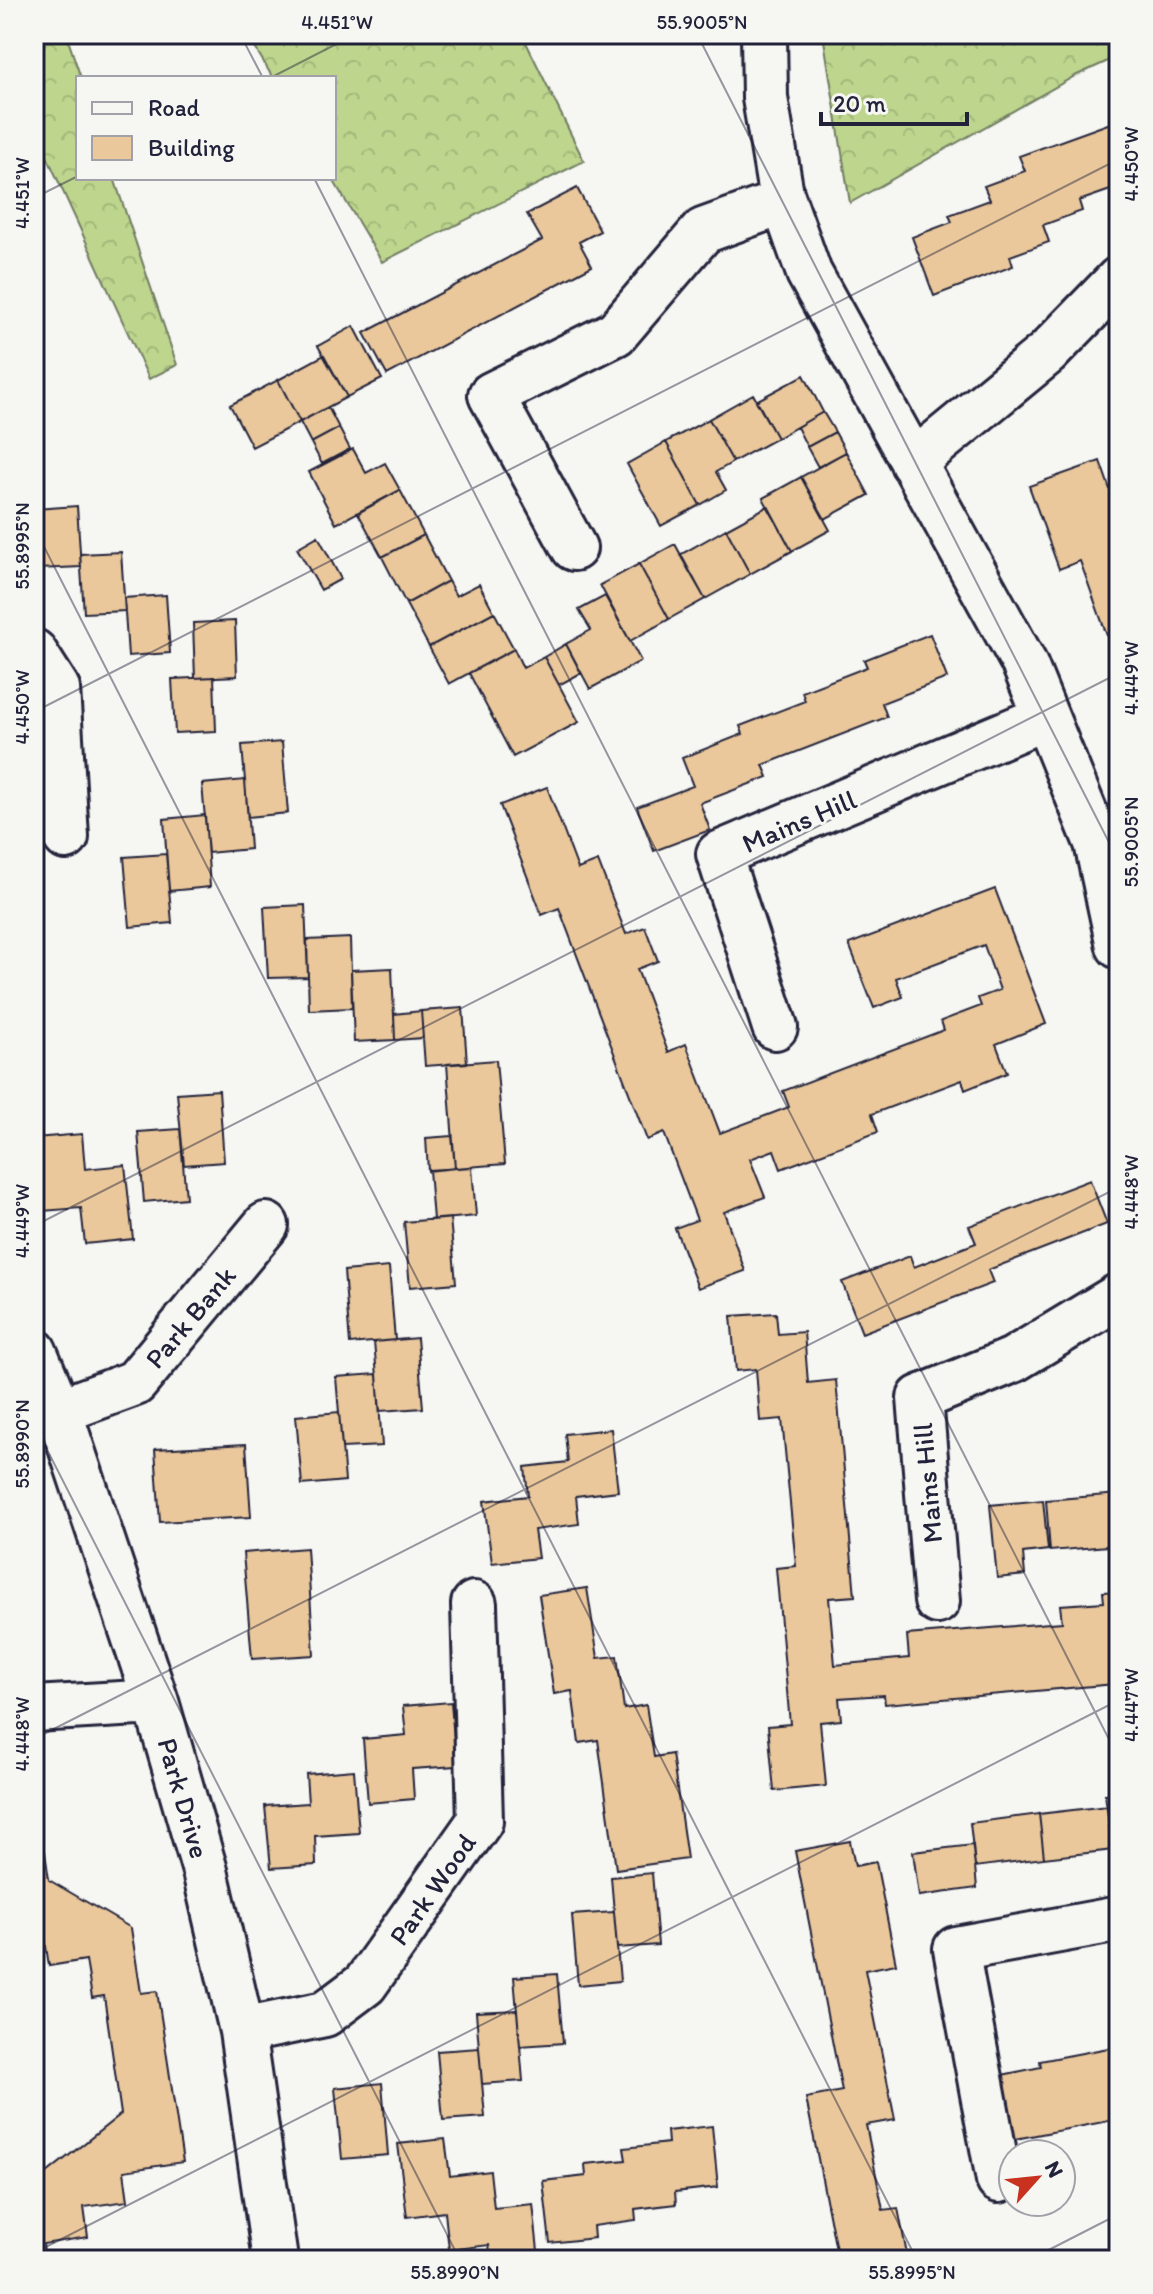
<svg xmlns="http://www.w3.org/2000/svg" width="1153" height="2294" viewBox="0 0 1153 2294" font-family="Itim,sans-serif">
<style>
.forest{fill:url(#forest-crowns);stroke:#707c64;stroke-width:2}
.building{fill:#eac89b;stroke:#22223b;stroke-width:2}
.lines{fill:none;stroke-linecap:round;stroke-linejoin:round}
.minor-casing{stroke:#22223b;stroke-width:50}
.minor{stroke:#f6f6f2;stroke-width:44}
.ticks{fill:none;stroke:#22223b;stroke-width:2;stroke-opacity:0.45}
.labels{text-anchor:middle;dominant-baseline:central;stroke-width:6;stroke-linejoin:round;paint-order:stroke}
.street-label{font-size:28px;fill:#22223b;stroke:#f6f6f2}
.neatline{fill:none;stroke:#22223b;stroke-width:3}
.ticks-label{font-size:20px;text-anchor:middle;fill:#22223b}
</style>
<defs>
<pattern id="forest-crowns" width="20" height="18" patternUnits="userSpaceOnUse" patternTransform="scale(2)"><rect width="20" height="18" fill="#bdd58c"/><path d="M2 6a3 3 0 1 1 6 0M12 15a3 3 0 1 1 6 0" fill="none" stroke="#a2b77a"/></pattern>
</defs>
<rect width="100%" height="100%" fill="#f6f6f2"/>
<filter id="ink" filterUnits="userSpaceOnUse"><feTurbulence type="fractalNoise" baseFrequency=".0125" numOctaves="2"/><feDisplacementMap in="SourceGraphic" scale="16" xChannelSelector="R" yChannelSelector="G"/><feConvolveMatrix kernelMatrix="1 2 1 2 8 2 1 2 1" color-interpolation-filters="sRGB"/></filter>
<g filter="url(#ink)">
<!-- forest -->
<path class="forest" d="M 34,34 L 66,34 L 81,78 L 78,78 L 78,178 L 114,178 L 177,365 L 149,379 L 34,128 Z
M 247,34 L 522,34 L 584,161 L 382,262 L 332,178 L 334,78 L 273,78 Z
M 823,34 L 1119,34 L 1119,56 L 1075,76 L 850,203 Z"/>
<!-- building -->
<path class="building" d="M 1119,120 L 1119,187 L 1079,201 L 1082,211 L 1043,225 L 1049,242 L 1010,256 L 1013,266 L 934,296 L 912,237 L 952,222 L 949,215 L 990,200 L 984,186 L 1025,171 L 1019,156 Z
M 577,188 L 600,231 L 579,242 L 592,266 L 387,375 L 364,333 L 542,240 L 527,214 Z
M 354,326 L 382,379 L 347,397 L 318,346 Z
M 324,355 L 347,397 L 300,422 L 278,380 Z
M 804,375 L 823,412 L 777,438 L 756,401 Z
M 278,380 L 300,422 L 252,447 L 230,405 Z
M 753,394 L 777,438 L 733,462 L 709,419 Z
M 328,407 L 339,428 L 311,443 L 300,422 Z
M 823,412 L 835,432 L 807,447 L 797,427 Z
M 709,419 L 733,462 L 716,472 L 726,490 L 700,505 L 666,442 Z
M 339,428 L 350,449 L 322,464 L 311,443 Z
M 835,432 L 846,452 L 818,467 L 807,447 Z
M 666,442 L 700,505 L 661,526 L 627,464 Z
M 353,449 L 366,473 L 385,463 L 400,490 L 336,524 L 309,472 Z
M 846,452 L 869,495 L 825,519 L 801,477 Z
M 1100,461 L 1119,515 L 1119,669 L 1080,561 L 1059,569 L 1029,486 Z
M 801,477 L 830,530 L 792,551 L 763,498 Z
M 400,490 L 424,535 L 382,557 L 358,513 Z
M 77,506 L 81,567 L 38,569 L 35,509 Z
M 768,506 L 792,551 L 750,574 L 726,529 Z
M 726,529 L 750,574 L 705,599 L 680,555 Z
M 424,535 L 448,581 L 406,604 L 382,557 Z
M 318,536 L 341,579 L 321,590 L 297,548 Z
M 675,544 L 705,599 L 669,619 L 639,564 Z
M 121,552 L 125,611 L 84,613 L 80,554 Z
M 639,564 L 669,619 L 630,641 L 600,585 Z
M 448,581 L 456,596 L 479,584 L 494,612 L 429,647 L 406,604 Z
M 166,595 L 170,653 L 128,656 L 124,598 Z
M 605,596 L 641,661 L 590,689 L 566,644 L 591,630 L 579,610 Z
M 494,612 L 514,649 L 449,684 L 429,647 Z
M 235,621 L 237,676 L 195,678 L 193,623 Z
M 930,634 L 947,678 L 882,703 L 887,717 L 763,765 L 768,777 L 700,803 L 710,830 L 654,851 L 637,807 L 693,786 L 682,758 L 743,734 L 740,726 L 805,701 L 802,692 L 867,667 L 864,660 Z
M 566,644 L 581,673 L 559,685 L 544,657 Z
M 514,649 L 523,668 L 544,657 L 579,722 L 513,757 L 469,673 Z
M 214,677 L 216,731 L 175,733 L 172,679 Z
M 282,742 L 288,813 L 248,817 L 242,745 Z
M 245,780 L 250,849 L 208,853 L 202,784 Z
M 547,787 L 578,869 L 598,861 L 626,934 L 645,927 L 658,961 L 637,969 L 668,1052 L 686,1044 L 720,1133 L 789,1107 L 783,1091 L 944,1030 L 941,1021 L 981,1006 L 978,998 L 1000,990 L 984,945 L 896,978 L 903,997 L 874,1008 L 849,944 L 995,889 L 1046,1024 L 996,1044 L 1007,1073 L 965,1090 L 962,1080 L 872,1114 L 878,1132 L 781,1169 L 774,1150 L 750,1159 L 765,1197 L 724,1212 L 745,1271 L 698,1288 L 675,1228 L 697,1220 L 664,1133 L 647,1140 L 559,908 L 542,915 L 500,805 Z
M 205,815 L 210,887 L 169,891 L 164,819 Z
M 166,854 L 172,923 L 130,927 L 124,857 Z
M 305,905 L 308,977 L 268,978 L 264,907 Z
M 350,938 L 352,1008 L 309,1010 L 307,940 Z
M 392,968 L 395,1040 L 354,1042 L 351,970 Z
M 463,1008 L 467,1063 L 425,1066 L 421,1011 Z
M 421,1011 L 423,1038 L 395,1040 L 394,1014 Z
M 496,1060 L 505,1164 L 455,1168 L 447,1064 Z
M 219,1090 L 224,1162 L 184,1165 L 177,1093 Z
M 180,1129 L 186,1198 L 144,1202 L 138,1132 Z
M 82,1134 L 85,1169 L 125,1165 L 133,1239 L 85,1244 L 81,1208 L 42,1211 L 35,1138 Z
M 452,1136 L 455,1168 L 428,1171 L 426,1138 Z
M 472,1167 L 476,1216 L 433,1220 L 429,1170 Z
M 1090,1180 L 1107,1224 L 988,1270 L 993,1283 L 862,1333 L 842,1282 L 910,1256 L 914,1267 L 976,1243 L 969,1226 Z
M 450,1218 L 456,1283 L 410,1287 L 404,1222 Z
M 389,1267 L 395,1340 L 350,1344 L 344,1271 Z
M 776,1313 L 778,1334 L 804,1332 L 808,1383 L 836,1380 L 855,1596 L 829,1598 L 835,1665 L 909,1658 L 907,1635 L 1062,1622 L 1060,1605 L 1104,1602 L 1103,1592 L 1119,1591 L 1119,1638 L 1111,1639 L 1115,1684 L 885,1704 L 884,1695 L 839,1698 L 841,1720 L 820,1722 L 826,1786 L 774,1791 L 768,1726 L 790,1724 L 776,1568 L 796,1566 L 782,1419 L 760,1421 L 756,1369 L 736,1371 L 731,1316 Z
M 417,1338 L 423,1408 L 380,1411 L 374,1342 Z
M 377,1374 L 382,1446 L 342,1448 L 336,1377 Z
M 339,1412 L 345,1481 L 302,1485 L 296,1416 Z
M 611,1429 L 618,1491 L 576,1496 L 579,1524 L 534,1530 L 538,1558 L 492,1563 L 484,1501 L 528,1496 L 525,1467 L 568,1462 L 565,1434 Z
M 246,1444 L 251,1517 L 160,1522 L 155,1449 Z
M 1119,1494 L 1119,1545 L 1050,1551 L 1046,1500 Z
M 1043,1500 L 1048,1550 L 1023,1553 L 1025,1575 L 997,1578 L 990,1505 Z
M 307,1548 L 314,1655 L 252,1659 L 243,1553 Z
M 587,1588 L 598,1658 L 617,1656 L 624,1709 L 646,1705 L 654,1757 L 672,1754 L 687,1859 L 616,1869 L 598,1740 L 579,1743 L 572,1691 L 554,1694 L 539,1595 Z
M 451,1702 L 456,1766 L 412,1769 L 414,1799 L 368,1803 L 363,1739 L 406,1735 L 403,1706 Z
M 354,1770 L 359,1833 L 315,1836 L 316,1865 L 271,1868 L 265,1806 L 308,1803 L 306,1774 Z
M 1119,1793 L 1119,1839 L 1111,1840 L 1105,1794 Z
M 1107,1806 L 1113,1850 L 1044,1858 L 1039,1814 Z
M 1039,1814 L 1044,1858 L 975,1867 L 970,1823 Z
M 850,1841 L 855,1866 L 876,1862 L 896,1964 L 865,1970 L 895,2120 L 866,2125 L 883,2210 L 898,2208 L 908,2260 L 838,2260 L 806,2098 L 842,2091 L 795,1851 Z
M 973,1845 L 977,1888 L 919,1896 L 913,1852 Z
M 45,1852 L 49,1880 L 131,1928 L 141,1993 L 157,1991 L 183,2162 L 124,2171 L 128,2201 L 84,2207 L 88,2237 L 43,2244 L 45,2260 L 34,2260 L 34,2202 L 39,2201 L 37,2181 L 121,2114 L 104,1996 L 92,1998 L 86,1960 L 49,1966 L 43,1927 L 34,1928 L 34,1854 Z
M 652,1873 L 658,1945 L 617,1948 L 611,1877 Z
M 614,1912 L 620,1981 L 578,1985 L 572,1915 Z
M 557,1974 L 563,2043 L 520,2046 L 514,1977 Z
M 517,2010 L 523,2081 L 482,2084 L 476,2012 Z
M 1119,2046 L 1119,2119 L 1010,2140 L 997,2076 L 1041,2067 L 1040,2061 Z
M 479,2048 L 485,2117 L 443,2120 L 437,2051 Z
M 382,2083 L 388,2155 L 342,2159 L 335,2088 Z
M 712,2126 L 718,2187 L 675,2192 L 676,2204 L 635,2209 L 636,2220 L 593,2226 L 594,2238 L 550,2243 L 543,2181 L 586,2176 L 585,2164 L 626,2160 L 624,2148 L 668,2143 L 667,2131 Z
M 445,2139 L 450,2176 L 490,2171 L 494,2208 L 533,2204 L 539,2260 L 491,2260 L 489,2245 L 449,2250 L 445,2212 L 407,2217 L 398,2144 Z"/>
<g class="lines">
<defs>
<path id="minor" d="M 764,34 L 765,98 L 781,194 L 809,273 L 1024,663 L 1097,843 L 1119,946
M 913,463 L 1047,353 L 1119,279
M 574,548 L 491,395 L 616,333 L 703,231 L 783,202
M 34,652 L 57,688 L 66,837
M 775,1027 L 719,854 L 1046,717
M 34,1351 L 59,1411 L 156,1702 L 205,1871 L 242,2031 L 275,2260
M 59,1411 L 135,1383 L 266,1225
M 937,1601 L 920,1398 L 1013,1360 L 1119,1296
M 34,1709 L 156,1702
M 242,2031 L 325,2014 L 365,1984 L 480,1821 L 474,1604
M 999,2180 L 956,1949 L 1119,1919"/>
</defs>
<!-- minor casing -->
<use href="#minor" class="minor-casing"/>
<!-- minor -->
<use href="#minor" class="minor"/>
</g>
</g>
<!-- ticks -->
<path class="ticks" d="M 240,34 L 263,78M 697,34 L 1119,862M 270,78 L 356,34M 314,178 L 1119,1759M 34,198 L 78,176M 34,527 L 917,2260M 34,712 L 1119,159M 34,1226 L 1119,673M 34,1424 L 460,2260M 34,1739 L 1119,1187M 34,2253 L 1119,1700M 1029,2260 L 1119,2214"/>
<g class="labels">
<!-- street labels -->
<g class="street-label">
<text transform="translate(799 821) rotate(-23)">Mains Hill</text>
<text transform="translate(190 1317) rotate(-50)">Park Bank</text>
<text transform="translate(927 1483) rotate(-95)">Mains Hill</text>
<text transform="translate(184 1798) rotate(74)">Park Drive</text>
<text transform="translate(432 1889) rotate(-55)">Park Wood</text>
</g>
</g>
<!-- margin -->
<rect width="1153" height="2294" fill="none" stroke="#f6f6f2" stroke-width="88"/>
<!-- legend -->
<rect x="76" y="76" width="260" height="104" fill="#f6f6f2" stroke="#a1a1a9" stroke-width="2"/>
<rect x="92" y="102" width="40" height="12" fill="#f6f6f2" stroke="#a1a1a9" stroke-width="2"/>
<text x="148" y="116" font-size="24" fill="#22223b">Road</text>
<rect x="92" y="136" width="40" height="24" fill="#eac89b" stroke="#a1a1a9" stroke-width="2"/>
<text x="148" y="156" font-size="24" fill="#22223b">Building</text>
<!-- north arrow -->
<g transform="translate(1037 2178) rotate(63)"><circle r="38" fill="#f6f6f2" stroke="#a1a1a9" stroke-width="2"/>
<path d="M0-6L14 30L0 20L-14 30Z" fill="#c8321e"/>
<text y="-12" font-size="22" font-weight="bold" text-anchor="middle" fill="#22223b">N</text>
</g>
<!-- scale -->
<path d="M821 112v12h146v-12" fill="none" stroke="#22223b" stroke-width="4"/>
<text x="833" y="112" font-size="24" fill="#22223b" stroke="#f6f6f2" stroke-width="6" paint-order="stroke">20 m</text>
<rect x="44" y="44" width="1065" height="2206" class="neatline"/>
<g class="ticks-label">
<text x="337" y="29">4.451°W</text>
<text x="702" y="29">55.9005°N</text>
<text transform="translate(1131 164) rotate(-90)" y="7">4.450°W</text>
<text transform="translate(22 193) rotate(-90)" y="7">4.451°W</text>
<text transform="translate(22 546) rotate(-90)" y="7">55.8995°N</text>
<text transform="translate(1131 678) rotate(-90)" y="7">4.449°W</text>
<text transform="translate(22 707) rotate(-90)" y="7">4.450°W</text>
<text transform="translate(1131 842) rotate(-90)" y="7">55.9005°N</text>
<text transform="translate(1131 1192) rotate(-90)" y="7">4.448°W</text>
<text transform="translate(22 1221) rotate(-90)" y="7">4.449°W</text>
<text transform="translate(22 1444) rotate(-90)" y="7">55.8990°N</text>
<text transform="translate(1131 1705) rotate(-90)" y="7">4.447°W</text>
<text transform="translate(22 1734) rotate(-90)" y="7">4.448°W</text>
<text x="455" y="2279">55.8990°N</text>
<text x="912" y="2279">55.8995°N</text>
</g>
</svg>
